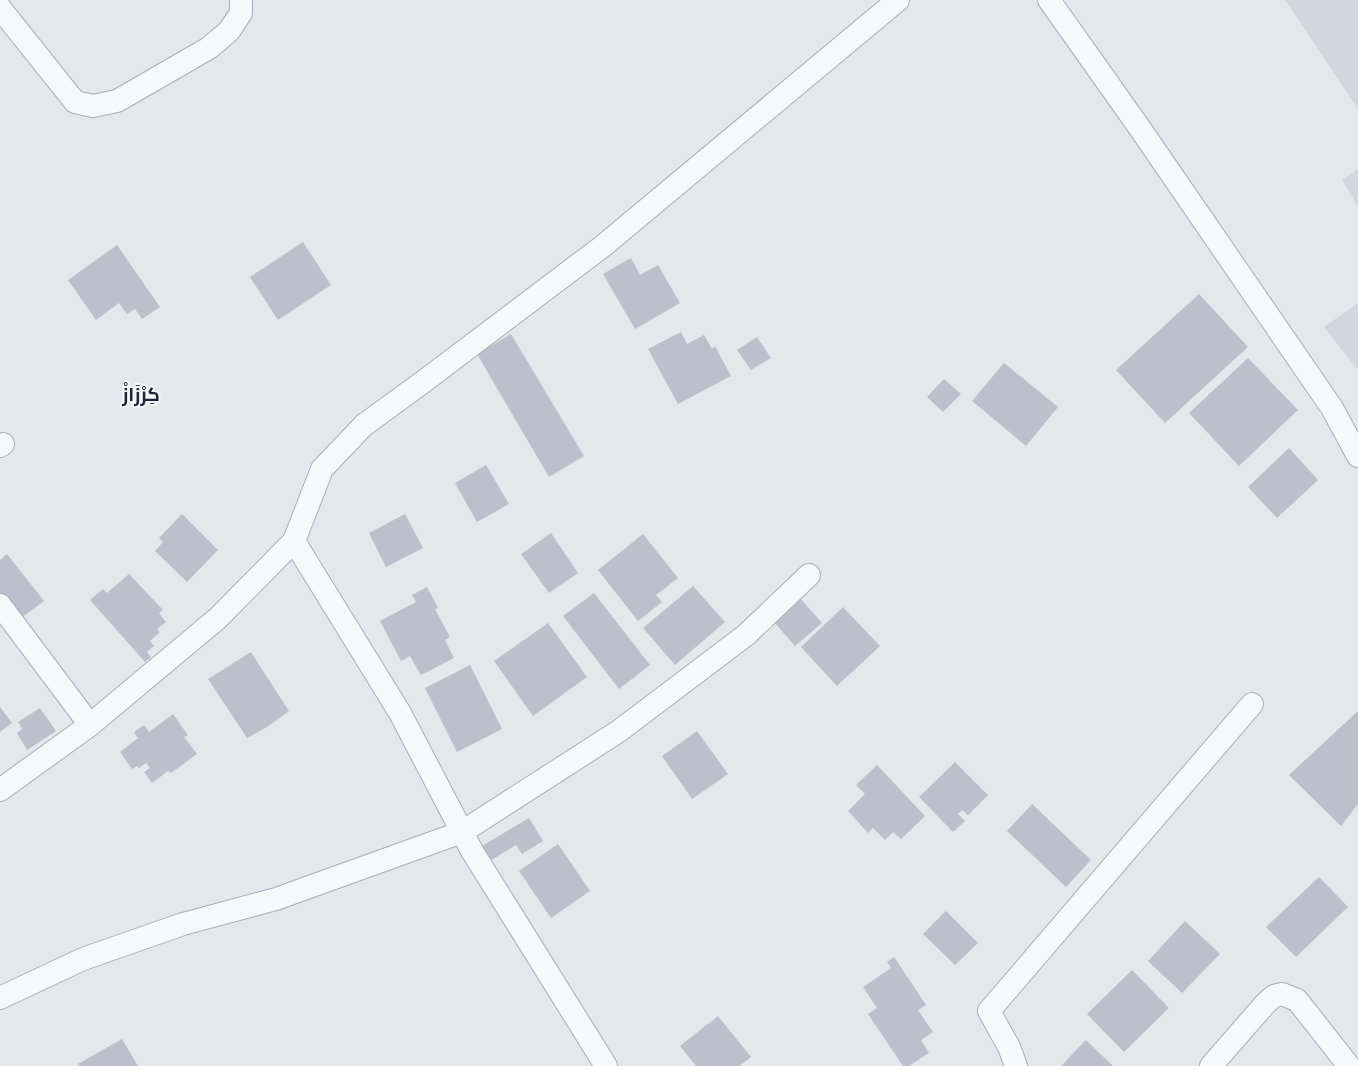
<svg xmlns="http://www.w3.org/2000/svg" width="1358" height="1066" viewBox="0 0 1358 1066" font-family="'PT Sans Narrow',Cairo,sans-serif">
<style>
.built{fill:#d2d6de}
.building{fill:#bbc0ca}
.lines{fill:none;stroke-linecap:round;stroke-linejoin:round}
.minor-casing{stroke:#a9aeb7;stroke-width:24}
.minor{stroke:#f7f8fa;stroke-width:22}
.labels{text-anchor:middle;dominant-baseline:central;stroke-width:4;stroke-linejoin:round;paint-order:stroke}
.district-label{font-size:19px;font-weight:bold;fill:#1d2536;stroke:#f4f6f9}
</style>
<rect width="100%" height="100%" fill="#e4e7ec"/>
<!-- built -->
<path class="built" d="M 1285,0 L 1358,0 L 1358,109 Z
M 1358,169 L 1358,207 L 1342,180 Z
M 1358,303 L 1358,370 L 1324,327 Z"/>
<!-- building -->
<path class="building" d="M 303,242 L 331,285 L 278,320 L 250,277 Z
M 117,245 L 160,307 L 142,319 L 135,309 L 127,314 L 119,303 L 96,320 L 68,280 Z
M 631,258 L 640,275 L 658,265 L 680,303 L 635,329 L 603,274 Z
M 1199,294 L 1248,347 L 1165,423 L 1116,370 Z
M 681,332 L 687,344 L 704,335 L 712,349 L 715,346 L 731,376 L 678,404 L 648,349 Z
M 511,334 L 584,456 L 549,477 L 477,354 Z
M 757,337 L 771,358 L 751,370 L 737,350 Z
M 1248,358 L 1298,410 L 1239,466 L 1189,413 Z
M 1004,363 L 1058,407 L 1026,446 L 972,401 Z
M 944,379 L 961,394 L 943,412 L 927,397 Z
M 1289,448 L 1318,480 L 1277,518 L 1248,487 Z
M 486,465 L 509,504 L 477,522 L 455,483 Z
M 182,514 L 218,550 L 187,582 L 155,551 L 163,542 L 159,538 Z
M 405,514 L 423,548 L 386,567 L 369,533 Z
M 551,533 L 578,573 L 549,593 L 521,554 Z
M 643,534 L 678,578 L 656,595 L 662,602 L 638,621 L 598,570 Z
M 7,554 L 44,601 L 20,619 L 0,594 L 0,560 Z
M 129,574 L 163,610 L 159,613 L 166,622 L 157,629 L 160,632 L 150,641 L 154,646 L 147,652 L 151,657 L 145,662 L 90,600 L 103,589 L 107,593 Z
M 693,586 L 725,622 L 675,665 L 643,628 Z
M 427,587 L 438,608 L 435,609 L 450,637 L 445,640 L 454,658 L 421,675 L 410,656 L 401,661 L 380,621 L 416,602 L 412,595 Z
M 594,593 L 650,665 L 619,689 L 563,616 Z
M 800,598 L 822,623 L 795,646 L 773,621 Z
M 843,607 L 880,646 L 837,686 L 801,647 Z
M 548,623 L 587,677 L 533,716 L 494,661 Z
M 251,652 L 289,711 L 267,727 L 247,738 L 208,679 Z
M 470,665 L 502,729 L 457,752 L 425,688 Z
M 0,707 L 12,723 L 0,732 Z
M 40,708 L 56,731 L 27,750 L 17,733 L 22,729 L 18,722 Z
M 1358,711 L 1358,804 L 1341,826 L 1289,775 Z
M 173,714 L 188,735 L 184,737 L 197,754 L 171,773 L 168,771 L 152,783 L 144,772 L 150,768 L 146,763 L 139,768 L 137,766 L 132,769 L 120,752 L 138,738 L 134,732 L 144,725 L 149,732 Z
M 697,731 L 728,774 L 692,799 L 662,756 Z
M 955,762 L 988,795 L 968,815 L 962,810 L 958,814 L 965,821 L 953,832 L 919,797 Z
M 877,765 L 925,816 L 901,839 L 893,832 L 885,840 L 873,828 L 868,833 L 848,811 L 865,794 L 856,785 Z
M 1032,804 L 1091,860 L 1066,887 L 1007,831 Z
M 529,818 L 543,841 L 522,854 L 516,845 L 485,864 L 477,849 Z
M 558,844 L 590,891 L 551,918 L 519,871 Z
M 1319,877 L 1348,907 L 1296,957 L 1266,927 Z
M 946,911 L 978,943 L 955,965 L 923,934 Z
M 1185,921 L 1220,954 L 1182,993 L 1148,961 Z
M 894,957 L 926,1005 L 918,1010 L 933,1032 L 921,1040 L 929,1053 L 909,1066 L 903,1066 L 868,1014 L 877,1008 L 863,987 L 891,968 L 887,962 Z
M 1132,970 L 1169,1008 L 1124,1052 L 1087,1014 Z
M 718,1016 L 751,1057 L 739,1066 L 696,1066 L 680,1046 Z
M 122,1039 L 138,1066 L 79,1066 L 78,1064 Z
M 1086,1040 L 1113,1066 L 1061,1066 Z"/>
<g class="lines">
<defs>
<path id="minor" d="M 1049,0 L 1139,127 L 1332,408 L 1358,456
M 0,8 L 75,102 L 93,106 L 117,101 L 209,48 L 229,31 L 241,13 L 241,0
M 0,446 L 3,444
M 294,541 L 400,713 L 472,851 L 606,1066
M 0,605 L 90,725
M 0,790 L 90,725 L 218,618 L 294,541 L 322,469 L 364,425 L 423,382 L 603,246 L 898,0
M 0,998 L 83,959 L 183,924 L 276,899 L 462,832 L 619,731 L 746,635 L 809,575
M 1016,1066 L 1009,1047 L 989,1011 L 1252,704
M 1211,1066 L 1265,1004 L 1274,996 L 1282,994 L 1297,1000 L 1349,1066"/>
</defs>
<!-- minor casing -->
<use href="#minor" class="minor-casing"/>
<!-- minor -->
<use href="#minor" class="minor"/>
</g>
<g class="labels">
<!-- district labels -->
<g class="district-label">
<text x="141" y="394">كِرْزَازْ</text>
</g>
</g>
</svg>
